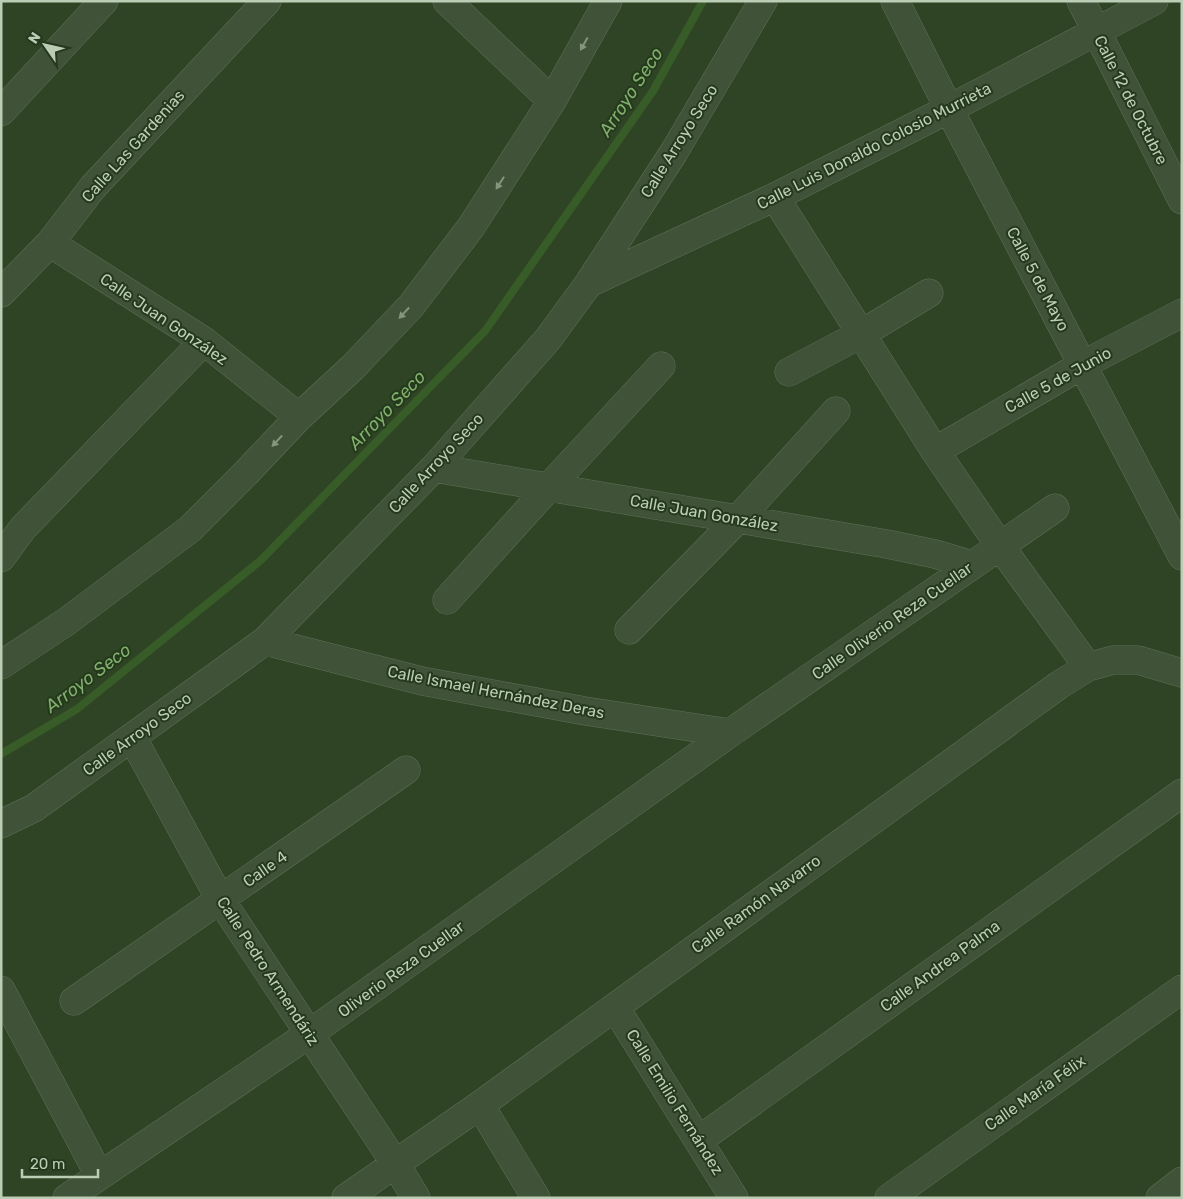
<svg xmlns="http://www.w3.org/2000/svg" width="1183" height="1199" viewBox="0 0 1183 1199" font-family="Rubik,sans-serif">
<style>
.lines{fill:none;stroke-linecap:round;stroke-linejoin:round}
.stream{stroke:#385c28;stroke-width:8}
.minor-casing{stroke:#5e7157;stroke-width:29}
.minor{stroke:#405339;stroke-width:28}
.oneway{fill:#84967e}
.labels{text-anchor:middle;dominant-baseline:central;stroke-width:4;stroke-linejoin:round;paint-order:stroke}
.street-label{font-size:16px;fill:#bccdb6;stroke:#25391d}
.water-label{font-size:18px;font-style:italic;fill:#81af6c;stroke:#25391d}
</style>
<rect width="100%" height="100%" fill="#2e4424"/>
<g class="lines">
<!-- stream -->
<path class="stream" d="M 1,754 L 77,709 L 260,561 L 485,331 L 653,91 L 703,1"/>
<defs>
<path id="minor" d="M 447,1 L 552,101
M 895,1 L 949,109 L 1182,556
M 1081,1 L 1182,200
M 1,112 L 104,1
M 775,197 L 935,451 L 1000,546 L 1088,667
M 50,243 L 204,341 L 299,417
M 589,283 L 775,197 L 949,109 L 1154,1
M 1,293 L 50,243 L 93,187 L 267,1
M 789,372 L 861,334 L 929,293
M 935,451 L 1082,365 L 1182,313
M 434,468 L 887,544 L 935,554 L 972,565
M 1,558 L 23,528 L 204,341
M 447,600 L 549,487 L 661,366
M 629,630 L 738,519 L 836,411
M 265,641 L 422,681 L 585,711 L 730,733
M 1,665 L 66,622 L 190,529 L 246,473 L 299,417 L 353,367 L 411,306 L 471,227 L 552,101 L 608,1
M 132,737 L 220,899 L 395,1163 L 416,1198
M 1,824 L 34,808 L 265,641 L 434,468 L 548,339 L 589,283 L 674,152 L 763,1
M 1,990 L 99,1175
M 74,1001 L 406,770
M 615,1007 L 734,1198
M 480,1105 L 536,1198
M 699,1140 L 1182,793
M 67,1198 L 309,1034 L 730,733 L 1055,508
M 346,1198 L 480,1105 L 1059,685 L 1088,667 L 1113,660 L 1138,660 L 1182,673
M 889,1198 L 1182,989
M 1160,1198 L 1182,1181"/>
</defs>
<!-- minor casing -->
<use href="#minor" class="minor-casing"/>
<!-- minor -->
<use href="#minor" class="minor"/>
</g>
<!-- one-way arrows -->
<defs><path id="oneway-solid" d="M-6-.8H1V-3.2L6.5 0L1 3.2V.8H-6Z" transform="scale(1.25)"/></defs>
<g class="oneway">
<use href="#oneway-solid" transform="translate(584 44) rotate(119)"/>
<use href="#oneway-solid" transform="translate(500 183) rotate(123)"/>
<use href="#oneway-solid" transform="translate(404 313) rotate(133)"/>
<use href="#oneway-solid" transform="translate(277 441) rotate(133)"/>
</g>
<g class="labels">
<!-- street labels -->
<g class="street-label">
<text transform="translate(1131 100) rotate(63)">Calle 12 de Octubre</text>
<text transform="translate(679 141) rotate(-58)">Calle Arroyo Seco</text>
<text transform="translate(133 146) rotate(-48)">Calle Las Gardenias</text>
<text transform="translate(874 146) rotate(-27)">Calle Luis Donaldo Colosio Murrieta</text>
<text transform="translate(1038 279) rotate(62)">Calle 5 de Mayo</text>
<text transform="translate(164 319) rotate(34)">Calle Juan González</text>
<text transform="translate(1058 380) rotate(-29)">Calle 5 de Junio</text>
<text transform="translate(436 463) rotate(-47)">Calle Arroyo Seco</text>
<text transform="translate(704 513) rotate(10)">Calle Juan González</text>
<text transform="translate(892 621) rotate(-35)">Calle Oliverio Reza Cuellar</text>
<text transform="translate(496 692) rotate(11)">Calle Ismael Hernández Deras</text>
<text transform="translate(137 734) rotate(-36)">Calle Arroyo Seco</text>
<text transform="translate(265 869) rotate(-35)">Calle 4</text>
<text transform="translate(756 904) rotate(-36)">Calle Ramón Navarro</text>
<text transform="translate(940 966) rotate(-36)">Calle Andrea Palma</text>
<text transform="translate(401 969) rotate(-36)">Oliverio Reza Cuellar</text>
<text transform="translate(268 971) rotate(57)">Calle Pedro Armendáriz</text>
<text transform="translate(1035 1093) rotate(-35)">Calle María Félix</text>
<text transform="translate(675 1102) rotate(58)">Calle Emilio Fernández</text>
</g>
<!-- water labels -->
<g class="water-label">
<text transform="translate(631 92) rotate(-57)">Arroyo Seco</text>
<text transform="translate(387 410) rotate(-46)">Arroyo Seco</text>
<text transform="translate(88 678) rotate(-37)">Arroyo Seco</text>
</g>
</g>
<!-- border -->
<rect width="1183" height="1199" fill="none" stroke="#bccdb6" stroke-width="5"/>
<!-- north arrow -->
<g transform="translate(45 45) rotate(304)" stroke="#25391d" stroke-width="4" paint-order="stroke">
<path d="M0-4L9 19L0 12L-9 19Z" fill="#bccdb6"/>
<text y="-8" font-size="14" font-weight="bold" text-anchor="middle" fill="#bccdb6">N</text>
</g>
<!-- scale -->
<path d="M22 1169v8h76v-8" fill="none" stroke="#bccdb6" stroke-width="2.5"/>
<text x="30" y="1169" font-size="15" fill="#bccdb6" stroke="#25391d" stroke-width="4" paint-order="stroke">20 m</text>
</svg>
